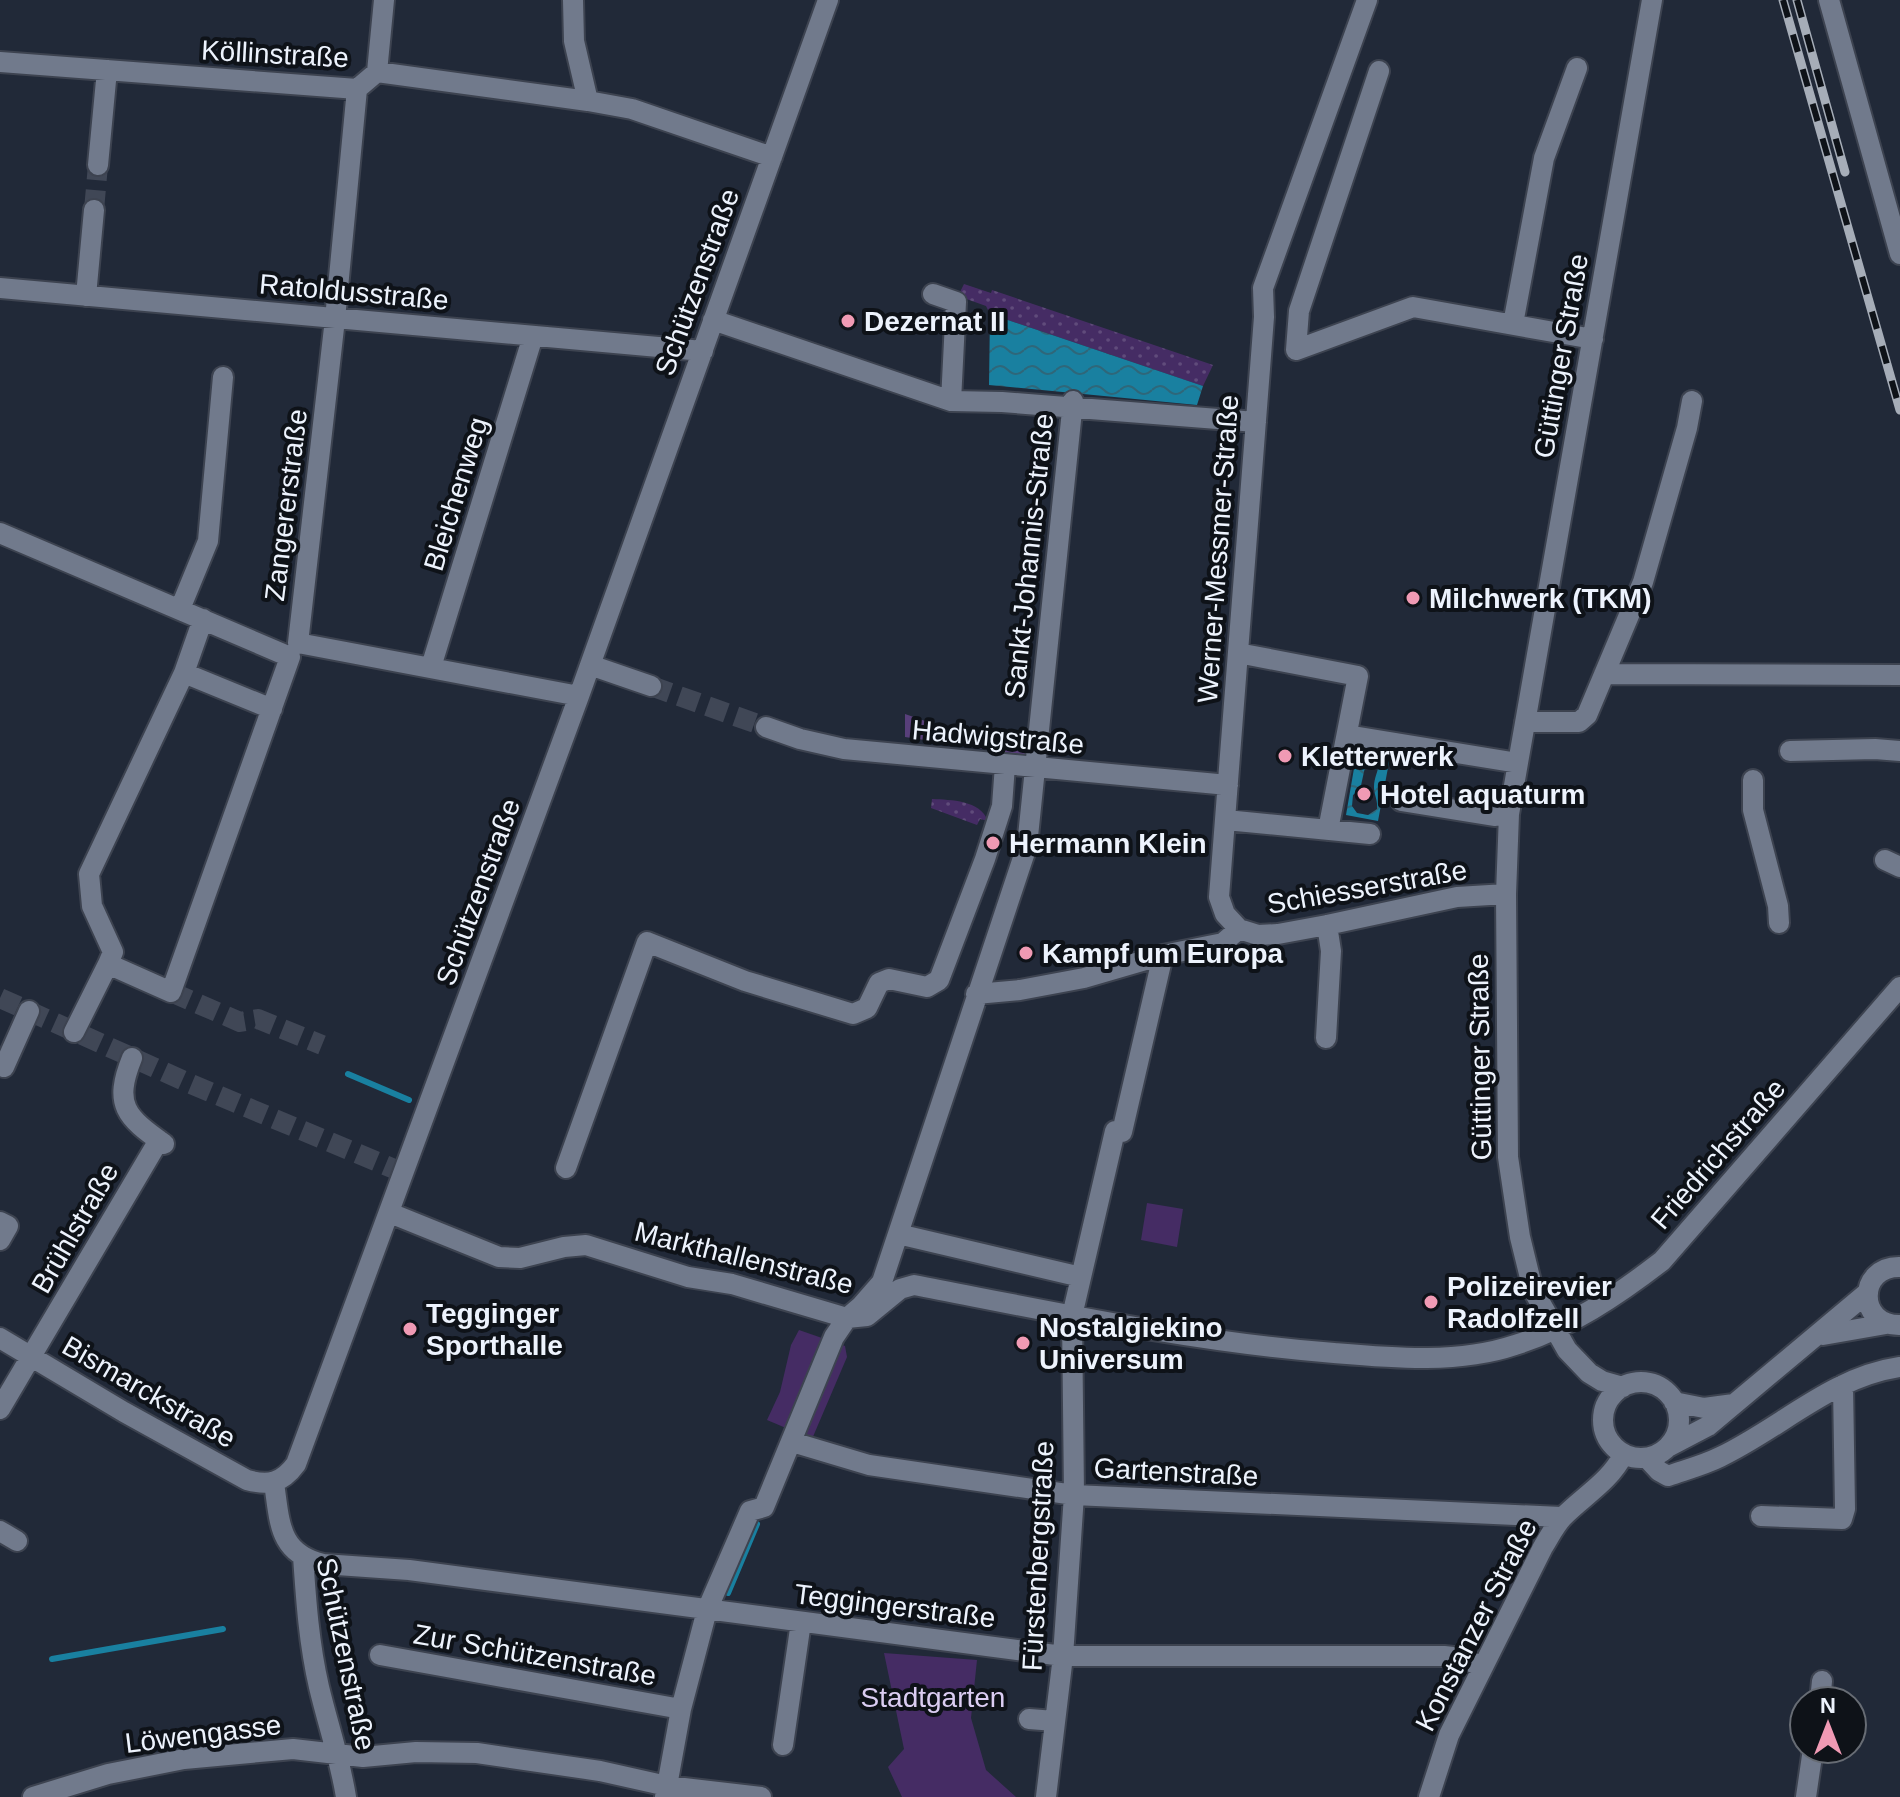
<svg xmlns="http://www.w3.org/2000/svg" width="1900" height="1797" viewBox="0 0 1900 1797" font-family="Arial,sans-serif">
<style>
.grass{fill:url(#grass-dots)}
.forest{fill:url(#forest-firs)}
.park{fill:#452c64}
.water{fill:url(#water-waves);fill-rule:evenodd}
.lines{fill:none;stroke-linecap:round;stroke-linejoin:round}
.stream{stroke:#1980a0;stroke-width:6}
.minor-tunnel{stroke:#404756;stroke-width:20;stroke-dasharray:20 10;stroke-linecap:butt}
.minor-casing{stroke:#3d4350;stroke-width:24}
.minor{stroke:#717a8c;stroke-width:20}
.rail-casing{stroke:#a6adb8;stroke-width:9}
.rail{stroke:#0e1218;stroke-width:6;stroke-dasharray:18;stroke-linecap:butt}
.poi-dot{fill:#f09ab4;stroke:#0e1218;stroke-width:3}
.labels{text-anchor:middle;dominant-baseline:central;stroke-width:8;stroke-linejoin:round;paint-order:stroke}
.street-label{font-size:28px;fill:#edf3fd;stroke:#0e1218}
.poi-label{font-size:28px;font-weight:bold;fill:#edf3fd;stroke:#0e1218;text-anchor:start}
.park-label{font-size:28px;fill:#dbcdf2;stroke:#0e1218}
</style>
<defs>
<pattern id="grass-dots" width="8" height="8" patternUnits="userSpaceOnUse" patternTransform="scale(2)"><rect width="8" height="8" fill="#452c64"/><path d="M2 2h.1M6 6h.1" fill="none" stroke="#604b7b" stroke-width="1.8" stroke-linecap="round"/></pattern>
<pattern id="forest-firs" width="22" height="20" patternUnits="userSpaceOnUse" patternTransform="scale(2)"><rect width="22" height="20" fill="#583f7a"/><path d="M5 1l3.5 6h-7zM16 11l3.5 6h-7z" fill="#705b8e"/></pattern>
<pattern id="water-waves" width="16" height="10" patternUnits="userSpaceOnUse" patternTransform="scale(2)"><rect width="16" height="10" fill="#1980a0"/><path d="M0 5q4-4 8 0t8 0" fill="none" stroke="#2e677a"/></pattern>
</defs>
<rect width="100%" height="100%" fill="#212938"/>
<!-- grass -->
<path class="grass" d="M 964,284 L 991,293 L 992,290 L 1213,365 L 1203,386 L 990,314 L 986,306 L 958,296 Z
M 932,799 C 951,800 980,800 988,821 L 980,819 L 977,825 L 931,808 Z"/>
<!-- forest -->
<path class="forest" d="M 905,714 L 1000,747 L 1006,734 L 1027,739 L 1025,755 L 905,737 Z"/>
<!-- park -->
<path class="park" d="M 1147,1203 L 1183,1209 L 1177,1247 L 1141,1240 Z
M 799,1330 L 845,1346 L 847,1357 L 812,1439 L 767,1420 L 780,1392 L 791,1345 Z
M 884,1653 L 977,1660 L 971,1718 L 986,1770 L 1016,1797 L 902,1797 L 888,1767 L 904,1749 Z"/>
<!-- water -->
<path class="water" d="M 990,314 L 1203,386 L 1197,405 L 989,385 Z
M 1357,751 L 1390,757 L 1378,821 L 1346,815 ZM 1367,758 L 1378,760 C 1380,770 1374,776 1374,787 C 1374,795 1378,800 1377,809 L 1368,815 L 1357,813 L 1352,806 L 1353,795 L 1360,790 Z"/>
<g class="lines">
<!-- stream -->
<path class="stream" d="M 348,1074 L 409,1100
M 728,1593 L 757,1524
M 52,1659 L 223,1629"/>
<!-- minor-tunnel -->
<path class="minor-tunnel" d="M 94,210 L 98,165
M 651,686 L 766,727
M 171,992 L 240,1022 L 258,1019 L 322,1045
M 0,998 L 191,1084 L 404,1173"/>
<defs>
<path id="minor" d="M 573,0 L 574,41 L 588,101 L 632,109 L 772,157
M 1367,0 L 1263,288 L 1264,317 L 1219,897 L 1225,914 L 1239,929 L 1258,935 L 1278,934 L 1327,925 L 1457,897 L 1506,894
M 1829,0 L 1900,254
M 0,62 L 357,89 L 377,72 L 588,101
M 1379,71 L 1299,311 L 1296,350 L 1413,307 L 1593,339
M 377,72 L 384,0
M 357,89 L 335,319 L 298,643 L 579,696
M 98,165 L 107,70
M 0,288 L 703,351
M 933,294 L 956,302 L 951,401
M 86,296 L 94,210
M 713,320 L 951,401 L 1002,402 L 1256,422
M 1513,324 L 1544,158 L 1577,68
M 0,533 L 290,657 L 171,992 L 108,964 L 74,1032
M 180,609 L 208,541 L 223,377
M 1238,653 L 1358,676 L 1328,830
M 590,665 L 651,686
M 431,667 L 533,336
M 184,673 L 272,709
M 1604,674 L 1900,675
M 1525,722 L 1579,722 L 1587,715 L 1643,582 L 1687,428 L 1692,401
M 766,727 L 800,739 L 844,749 L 1228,785
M 1347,735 L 1518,763
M 1790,751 L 1875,749 L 1900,751
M 1753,780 L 1753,810 L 1778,906 L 1779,923
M 1401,801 L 1494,816 L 1509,814
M 1226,820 L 1370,834
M 1885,860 L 1900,867
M 108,964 L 113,952 L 92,906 L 89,874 L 184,673 L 203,619
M 976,994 L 1020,990 L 1084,978 L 1163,955 L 1223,943 L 1239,929
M 1326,1038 L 1331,951 L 1327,925
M 132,1058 C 113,1105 126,1117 164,1144
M 0,1065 L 4,1067 L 29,1011
M 566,1168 L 647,942 L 745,981 L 853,1014 L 867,1008 L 879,983 L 889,979 L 927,987 L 939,980 L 985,859 L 1002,806 L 1005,765
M 390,1213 L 499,1257 L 520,1258 L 564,1247 L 586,1245 L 688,1277 L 732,1284 L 847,1318 L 867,1316 L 900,1289 L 914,1285 C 1054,1312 1192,1342 1334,1353 C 1393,1358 1459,1364 1515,1345 C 1569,1328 1618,1295 1662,1261 L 1900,987
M 0,1222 L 8,1226 L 0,1240
M 898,1234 L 1081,1277
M 1900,1267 C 1857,1266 1857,1326 1900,1325
M 1823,1335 L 1886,1324
M 0,1338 L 124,1412 L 247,1480 C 269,1486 282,1483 296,1464 L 579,696 L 828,0
M1603 1420a38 38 0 1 1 76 0a38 38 0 1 1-76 0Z
M 1623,1387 L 1602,1381 L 1589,1373 L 1567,1350 L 1533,1290 L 1520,1237 L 1508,1157 L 1506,894 L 1509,814 L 1652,0
M 1674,1402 L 1704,1408 L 1734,1404
M 0,1409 L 159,1140
M 792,1442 L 869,1465 L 1074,1495 L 1561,1517
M 1668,1447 L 1708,1426 L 1867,1293
M 1647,1458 L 1659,1471 L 1668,1476 C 1685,1470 1704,1465 1720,1457 C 1781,1428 1831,1377 1900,1367
M 274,1483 C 280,1522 278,1553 323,1564 L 409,1570 L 1063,1656 L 1444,1656 L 1462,1658 L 1483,1667
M 1761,1516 L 1842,1519 L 1845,1509 L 1843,1385
M 0,1531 L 17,1541
M 303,1556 C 306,1600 309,1644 319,1687 C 328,1725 340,1759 346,1797
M 380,1655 L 681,1709
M 1820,1701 L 1822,1681
M 1029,1719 L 1055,1721
M 783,1745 L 801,1622
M 33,1797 L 108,1774 L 184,1759 L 293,1749 L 363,1757 L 416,1752 L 477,1753 L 600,1771 L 667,1786 L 761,1797
M 665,1797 L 681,1709 L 707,1610 L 750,1511 L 764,1507 L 834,1337 L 847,1318 L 861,1306 L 882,1282 L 1027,846 L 1073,401
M 1046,1797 L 1063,1656 L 1074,1495 L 1072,1316 L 1115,1131 L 1122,1132 L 1163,955
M 1429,1797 L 1449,1735 L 1543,1547 C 1550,1536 1556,1523 1565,1515 C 1584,1496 1611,1480 1623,1455
M 1806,1797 L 1813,1749"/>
</defs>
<!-- minor casing -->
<use href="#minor" class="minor-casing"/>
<!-- minor -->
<use href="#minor" class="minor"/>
<defs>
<path id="rail" d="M 1783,0 L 1900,410
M 1797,0 L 1845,172"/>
</defs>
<!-- rail casing -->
<use href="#rail" class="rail-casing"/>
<!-- rail -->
<use href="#rail" class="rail"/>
</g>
<!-- markers -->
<g class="poi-dot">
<circle cx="848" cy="321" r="8"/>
<circle cx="1413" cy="598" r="8"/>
<circle cx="1285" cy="756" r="8"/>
<circle cx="1364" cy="794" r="8"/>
<circle cx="993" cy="843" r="8"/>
<circle cx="1026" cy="953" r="8"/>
<circle cx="1431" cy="1302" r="8"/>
<circle cx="410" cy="1329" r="8"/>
<circle cx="1023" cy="1343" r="8"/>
</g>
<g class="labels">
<!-- street labels -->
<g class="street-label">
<text transform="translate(275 54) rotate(3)">Köllinstraße</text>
<text transform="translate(697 282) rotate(-70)">Schützenstraße</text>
<text transform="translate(354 292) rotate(5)">Ratoldusstraße</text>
<text transform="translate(1561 356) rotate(-80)">Güttinger Straße</text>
<text transform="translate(456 494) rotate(-73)">Bleichenweg</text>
<text transform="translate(286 505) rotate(-83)">Zangererstraße</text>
<text transform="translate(1218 549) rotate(-86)">Werner-Messmer-Straße</text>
<text transform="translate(1029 556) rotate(-84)">Sankt-Johannis-Straße</text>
<text transform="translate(998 737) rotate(5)">Hadwigstraße</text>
<text transform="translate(1367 887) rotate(-10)">Schiesserstraße</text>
<text transform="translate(478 892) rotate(-70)">Schützenstraße</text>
<text transform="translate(1480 1057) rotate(-91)">Güttinger Straße</text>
<text transform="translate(1718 1154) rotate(-49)">Friedrichstraße</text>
<text transform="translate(75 1228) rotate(-60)">Brühlstraße</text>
<text transform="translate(744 1258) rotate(14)">Markthallenstraße</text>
<text transform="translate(149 1392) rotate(30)">Bismarckstraße</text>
<text transform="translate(1176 1472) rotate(3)">Gartenstraße</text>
<text transform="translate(1038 1556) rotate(-87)">Fürstenbergstraße</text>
<text transform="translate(895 1606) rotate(7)">Teggingerstraße</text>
<text transform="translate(1476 1625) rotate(-63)">Konstanzer Straße</text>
<text transform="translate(346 1654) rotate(78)">Schützenstraße</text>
<text transform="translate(535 1655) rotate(10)">Zur Schützenstraße</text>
<text transform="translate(203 1734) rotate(-7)">Löwengasse</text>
</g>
<!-- poi labels -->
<g class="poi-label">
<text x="864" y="321">Dezernat II</text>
<text x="1429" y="598">Milchwerk (TKM)</text>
<text x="1301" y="756">Kletterwerk</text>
<text x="1380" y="794">Hotel aquaturm</text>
<text x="1009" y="843">Hermann Klein</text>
<text x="1042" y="953">Kampf um Europa</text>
<text x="1447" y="1286">Polizeirevier<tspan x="1447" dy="32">Radolfzell</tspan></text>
<text x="426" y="1313">Tegginger<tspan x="426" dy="32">Sporthalle</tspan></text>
<text x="1039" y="1327">Nostalgiekino<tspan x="1039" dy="32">Universum</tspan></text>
</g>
<!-- park labels -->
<g class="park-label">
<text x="933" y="1697">Stadtgarten</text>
</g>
</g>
<!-- north arrow -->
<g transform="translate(1828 1725)"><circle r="38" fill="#0e1218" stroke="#676c74" stroke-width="2"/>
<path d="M0-6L14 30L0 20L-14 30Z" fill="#f09ab4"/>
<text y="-12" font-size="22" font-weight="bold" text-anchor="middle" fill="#edf3fd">N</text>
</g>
</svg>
